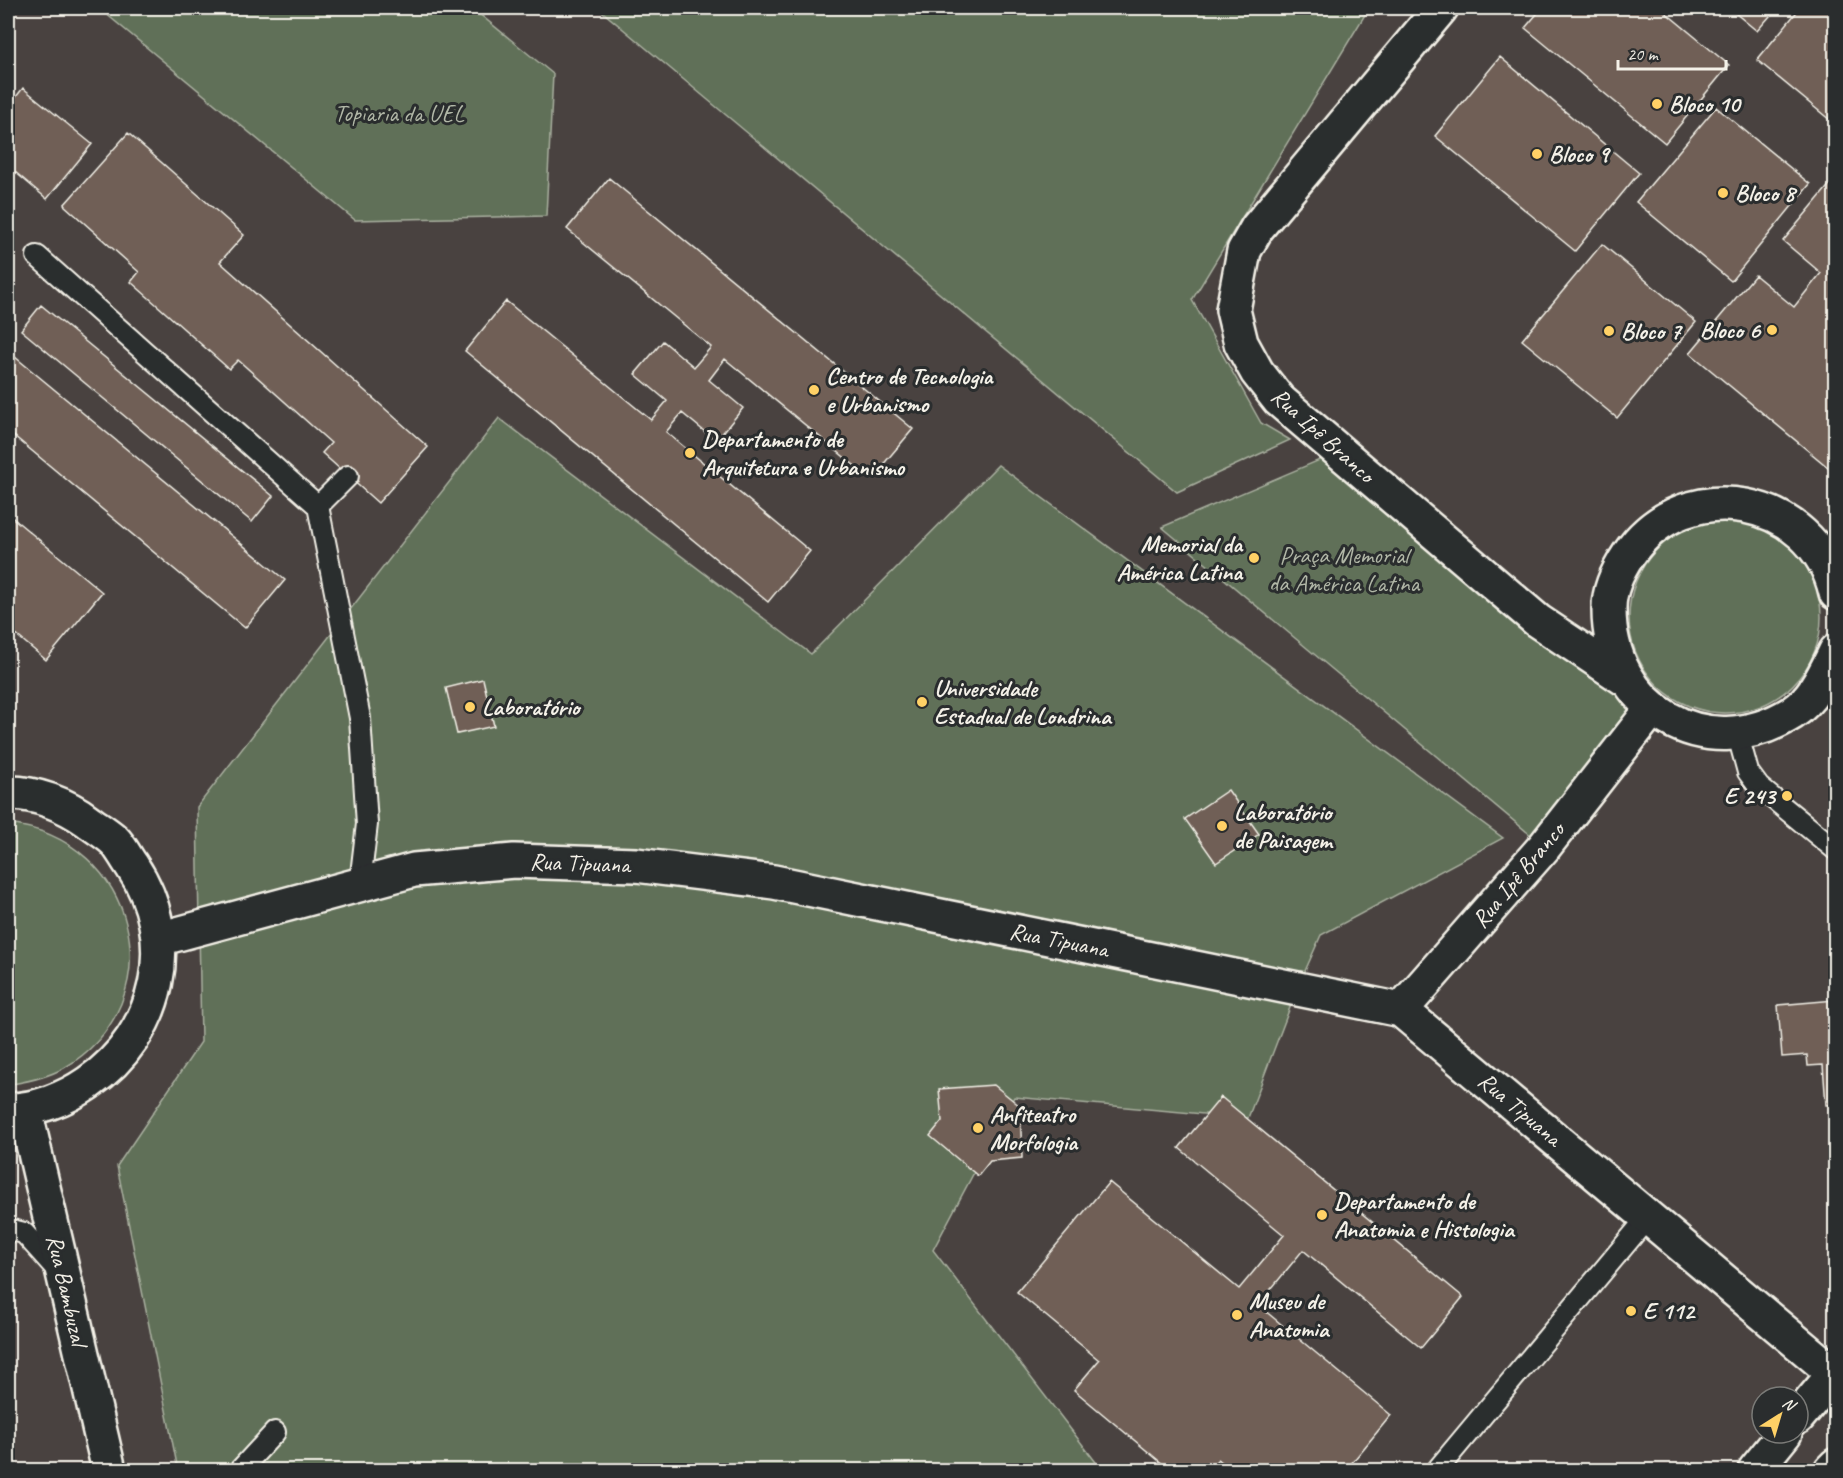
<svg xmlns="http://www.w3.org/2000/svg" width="1843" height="1478" viewBox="0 0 1843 1478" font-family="Caveat,sans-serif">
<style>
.built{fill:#484340;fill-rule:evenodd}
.green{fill:#607058;stroke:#aab0a0;stroke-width:1.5}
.building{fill:#6f5f56;stroke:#f4f1e8;stroke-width:1.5}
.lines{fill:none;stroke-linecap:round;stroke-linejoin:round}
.lane-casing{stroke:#f4f1e8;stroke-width:24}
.street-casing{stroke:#f4f1e8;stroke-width:38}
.lane{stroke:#2a2d2e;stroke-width:20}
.street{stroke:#2a2d2e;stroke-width:33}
.poi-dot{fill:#ffd166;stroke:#2a2d2e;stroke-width:2}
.labels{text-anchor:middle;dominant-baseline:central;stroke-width:6;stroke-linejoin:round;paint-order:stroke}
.poi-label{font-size:24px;font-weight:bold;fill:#f4f1e8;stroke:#2a2d2e;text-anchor:start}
.park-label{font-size:24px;fill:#b1b7a7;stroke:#2a2d2e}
.street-label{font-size:24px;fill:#f4f1e8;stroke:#2a2d2e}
</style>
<rect width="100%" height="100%" fill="#383736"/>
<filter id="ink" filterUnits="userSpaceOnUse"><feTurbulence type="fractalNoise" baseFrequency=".0167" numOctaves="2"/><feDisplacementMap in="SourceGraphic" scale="12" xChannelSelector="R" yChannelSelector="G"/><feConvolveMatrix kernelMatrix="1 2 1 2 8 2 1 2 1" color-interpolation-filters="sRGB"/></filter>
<g filter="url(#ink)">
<!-- built -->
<path class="built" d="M 8,8 L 1835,8 L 1835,1470 L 8,1470 ZM 1762,1397 L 1798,1397 L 1798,1433 L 1762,1433 Z"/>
<!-- green -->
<path class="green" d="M 99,8 L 472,8 L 553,74 L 546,216 L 355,220 Z
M 598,8 L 1358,8 L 1366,13 L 1192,300 L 1261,423 L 1290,440 L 1177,492 Z
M 499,418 L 811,654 L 998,465 L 1503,838 L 1321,935 L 1297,989 L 1248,1118 L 1014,1097 L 933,1250 L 1102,1470 L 178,1470 L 117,1166 L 201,1042 L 197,807 Z
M 1336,453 L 1645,715 L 1539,842 L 1162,527 Z
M1629 617a96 96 0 1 1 192 0a96 96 0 1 1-192 0Z
M 8,824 C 137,838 177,1001 64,1068 C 48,1077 30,1081 12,1084 L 8,1084 Z"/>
<!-- building -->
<path class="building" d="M 1542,8 L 1660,8 L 1729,65 L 1665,143 L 1525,28 Z
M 1729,8 L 1777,8 L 1757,31 Z
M 1800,8 L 1836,8 L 1836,125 L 1757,60 Z
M 1500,57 L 1639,173 L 1575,251 L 1435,136 Z
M 23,88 L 92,144 L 47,199 L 8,166 L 8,107 Z
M 1716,107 L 1810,184 L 1731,281 L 1636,202 Z
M 128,133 L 244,235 L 220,262 L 428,447 L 378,503 L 322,453 L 331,443 L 238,360 L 229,369 L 131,282 L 139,272 L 64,205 Z
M 1836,177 L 1836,461 L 1829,468 L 1690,353 L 1755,275 L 1794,307 L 1821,273 L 1783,241 Z
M 609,178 L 913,429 L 871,479 L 725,359 L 709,380 L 743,408 L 716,441 L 682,413 L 666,432 L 810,551 L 768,602 L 465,351 L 506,301 L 651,420 L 667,401 L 635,374 L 663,341 L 694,367 L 711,347 L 567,229 Z
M 1602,244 L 1696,322 L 1617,418 L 1522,340 Z
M 8,278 L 14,284 L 8,292 Z
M 41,305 L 273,496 L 252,522 L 21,330 Z
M 9,352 L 285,580 L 245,628 L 8,431 Z
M 8,514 L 102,592 L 46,660 L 8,628 Z
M 483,679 L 494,726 L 457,734 L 446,688 Z
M 1228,790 L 1259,834 L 1216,863 L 1185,819 Z
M 1835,1000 L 1836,1105 L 1826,1105 L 1823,1065 L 1808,1066 L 1807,1055 L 1782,1057 L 1778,1005 Z
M 994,1085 L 1020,1106 L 1022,1158 L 990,1161 L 978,1176 L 930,1136 L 942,1121 L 939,1089 Z
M 1221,1097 L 1463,1297 L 1421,1348 L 1303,1250 L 1258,1305 L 1391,1415 L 1346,1470 L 1232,1470 L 1218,1459 L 1208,1470 L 1170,1470 L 1074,1390 L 1099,1360 L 1017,1292 L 1109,1182 L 1239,1289 L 1284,1235 L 1179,1148 Z"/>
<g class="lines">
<defs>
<path id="lane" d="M 37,256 L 318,506 L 360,718 L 367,824 L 360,883
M 318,506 L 348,476
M 1737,732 L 1748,772 L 1759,787 L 1836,850
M 8,1229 L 24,1233 L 59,1272
M 240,1470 L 275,1432
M 1437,1470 L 1648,1217"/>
<path id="street" d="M 1441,8 L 1257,228 L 1244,251 L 1233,310 L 1241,343 L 1257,372 L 1279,400 L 1538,621 L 1625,679
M 1836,593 C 1814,495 1685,472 1629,554 C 1619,569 1609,589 1609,608 C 1608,708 1705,767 1792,713 C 1814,699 1825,673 1836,651
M 8,793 C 34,792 67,805 88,821 C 96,827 106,833 114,840 C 121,847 126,858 132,866 C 181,939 160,1034 88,1083 C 65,1099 36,1110 8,1110
M 159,939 L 414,870 L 514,861 L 636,865 L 774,882 L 1401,1010 L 1836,1375
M 1401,1010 L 1544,847 L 1652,709
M 25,1110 L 109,1470
M 1798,1417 L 1834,1374
M 1755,1470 L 1785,1433
M 1831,1470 L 1836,1465"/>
</defs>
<!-- lane casing -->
<use href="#lane" class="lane-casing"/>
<!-- street casing -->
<use href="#street" class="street-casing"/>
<!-- lane -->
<use href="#lane" class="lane"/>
<!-- street -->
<use href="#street" class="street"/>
</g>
</g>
<!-- markers -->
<g class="poi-dot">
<circle cx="1657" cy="104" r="6"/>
<circle cx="1537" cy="154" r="6"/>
<circle cx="1723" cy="193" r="6"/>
<circle cx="1772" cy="330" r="6"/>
<circle cx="1609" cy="331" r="6"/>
<circle cx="814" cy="390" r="6"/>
<circle cx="690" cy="453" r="6"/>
<circle cx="1254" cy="558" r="6"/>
<circle cx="922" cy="702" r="6"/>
<circle cx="470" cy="707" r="6"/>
<circle cx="1787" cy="796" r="6"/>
<circle cx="1222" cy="826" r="6"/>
<circle cx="978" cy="1128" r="6"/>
<circle cx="1322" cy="1215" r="6"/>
<circle cx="1631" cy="1311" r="6"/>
<circle cx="1237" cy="1315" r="6"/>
</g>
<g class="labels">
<!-- poi labels -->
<g class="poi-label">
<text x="1669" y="104">Bloco 10</text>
<text x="1549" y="154">Bloco 9</text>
<text x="1735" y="193">Bloco 8</text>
<text x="1760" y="330" text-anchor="end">Bloco 6</text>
<text x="1621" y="331">Bloco 7</text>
<text x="826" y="376">Centro de Tecnologia<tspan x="826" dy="28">e Urbanismo</tspan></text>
<text x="702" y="439">Departamento de<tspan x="702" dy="28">Arquitetura e Urbanismo</tspan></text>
<text x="1242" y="544" text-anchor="end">Memorial da<tspan x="1242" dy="28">América Latina</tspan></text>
<text x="934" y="688">Universidade<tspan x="934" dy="28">Estadual de Londrina</tspan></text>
<text x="482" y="707">Laboratório</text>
<text x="1775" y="796" text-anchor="end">E 243</text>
<text x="1234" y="812">Laboratório<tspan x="1234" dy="28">de Paisagem</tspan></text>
<text x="990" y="1114">Anfiteatro<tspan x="990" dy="28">Morfologia</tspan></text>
<text x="1334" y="1201">Departamento de<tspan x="1334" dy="28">Anatomia e Histologia</tspan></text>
<text x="1249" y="1301">Museu de<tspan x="1249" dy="28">Anatomia</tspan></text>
<text x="1643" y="1311">E 112</text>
</g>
<!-- park labels -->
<g class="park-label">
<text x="399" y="113">Topiaria da UEL</text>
<text x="1344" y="555">Praça Memorial<tspan x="1344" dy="28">da América Latina</tspan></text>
</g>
<!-- street labels -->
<g class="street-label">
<text transform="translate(1323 435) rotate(42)">Rua Ipê Branco</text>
<text transform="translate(580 863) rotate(2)">Rua Tipuana</text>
<text transform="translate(1518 875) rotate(-50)">Rua Ipê Branco</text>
<text transform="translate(1059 940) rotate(11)">Rua Tipuana</text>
<text transform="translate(1520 1109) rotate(40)">Rua Tipuana</text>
<text transform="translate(67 1290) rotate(77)">Rua Bambuzal</text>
</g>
</g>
<!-- margin -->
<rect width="1843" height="1478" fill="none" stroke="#2a2d2e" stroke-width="30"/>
<rect x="15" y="15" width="1813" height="1448" fill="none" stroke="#f4f1e8" stroke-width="2" filter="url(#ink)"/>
<!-- north arrow -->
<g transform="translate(1780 1415) rotate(37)"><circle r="28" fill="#2a2d2e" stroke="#7b7b78" stroke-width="1.5"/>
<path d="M0-4.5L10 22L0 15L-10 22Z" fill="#ffd166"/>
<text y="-9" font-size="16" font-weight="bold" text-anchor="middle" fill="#f4f1e8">N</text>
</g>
<!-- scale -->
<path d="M1618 60v9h108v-9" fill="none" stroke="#f4f1e8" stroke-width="3"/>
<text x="1627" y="60" font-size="18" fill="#f4f1e8" stroke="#2a2d2e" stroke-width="4.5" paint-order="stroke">20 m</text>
</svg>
